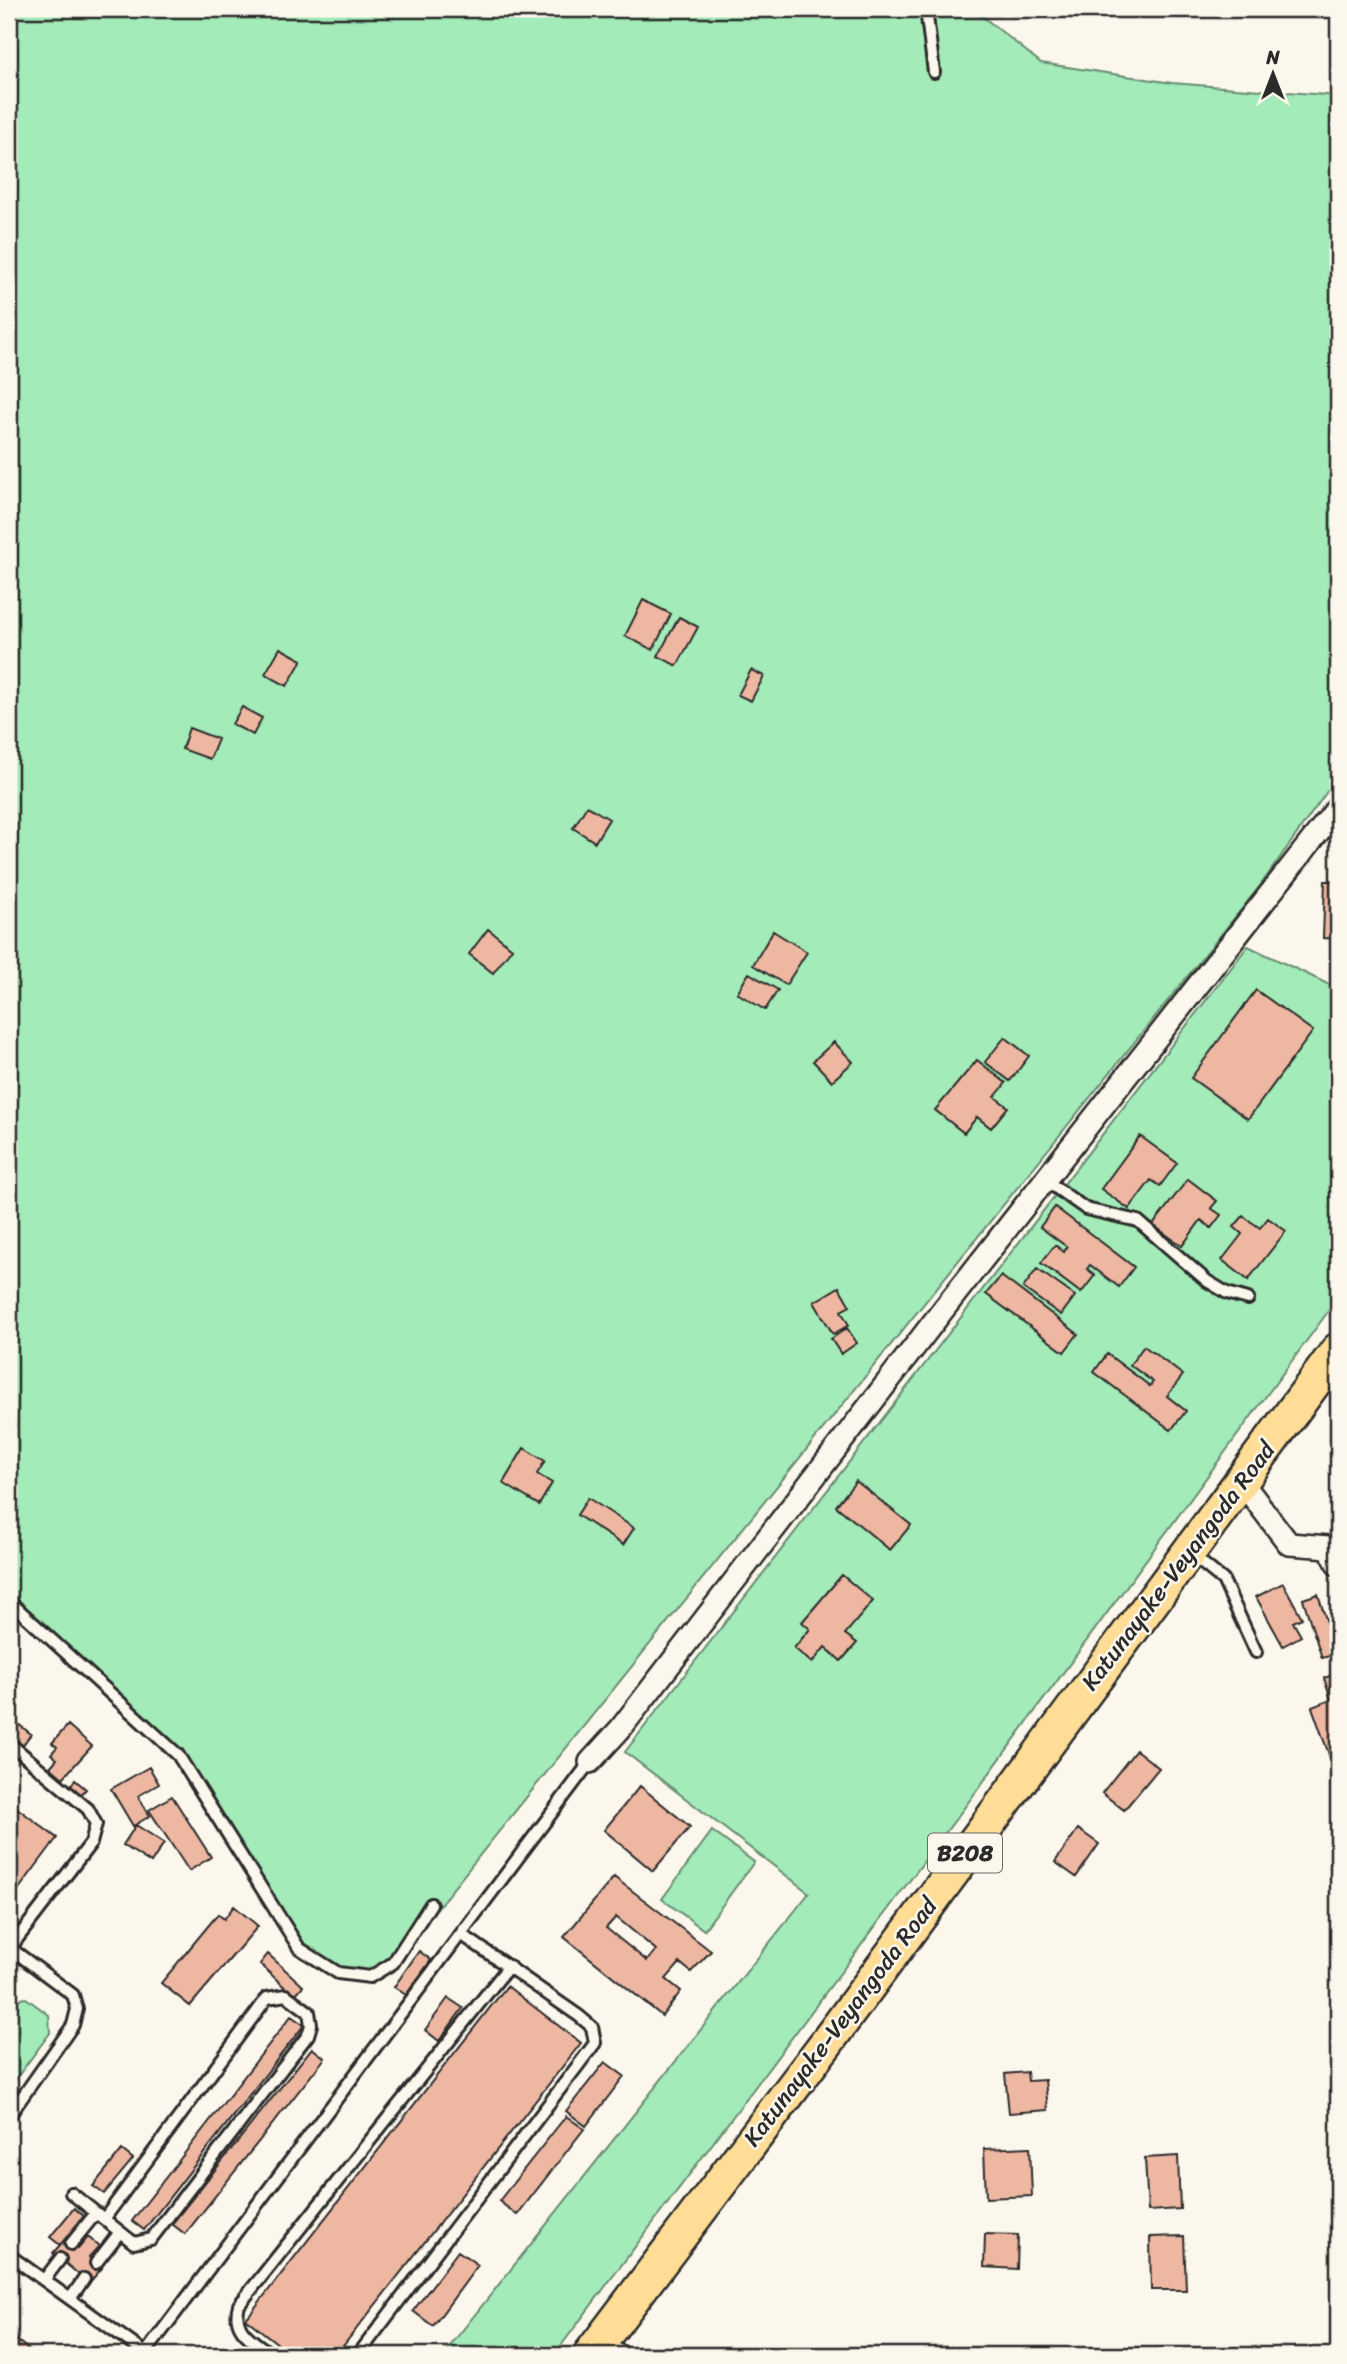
<svg xmlns="http://www.w3.org/2000/svg" width="1347" height="2364" viewBox="0 0 1347 2364" font-family="Sriracha,sans-serif">
<style>
.green{fill:#a3ebb8;stroke:#678b72;stroke-width:2}
.building{fill:#eeb7a2;stroke:#2b2b2b;stroke-width:2;fill-rule:evenodd}
.lines{fill:none;stroke-linecap:round;stroke-linejoin:round}
.service-casing{stroke:#2b2b2b;stroke-width:16}
.minor-casing{stroke:#2b2b2b;stroke-width:26}
.primary-casing{stroke:#2b2b2b;stroke-width:38}
.service{stroke:#fbf7ec;stroke-width:10}
.minor{stroke:#fbf7ec;stroke-width:21}
.primary{stroke:#ffdd96;stroke-width:33}
.labels{text-anchor:middle;dominant-baseline:central;stroke-width:5;stroke-linejoin:round;paint-order:stroke}
.shield{fill:#fbf7ec;stroke:#696865;stroke-width:2}
.shield-label{font-size:23px;font-weight:bold;fill:#2b2b2b}
.street-label{font-size:24px;fill:#2b2b2b;stroke:#fbf7ec}
</style>
<rect width="100%" height="100%" fill="#fbf7ec"/>
<filter id="ink" filterUnits="userSpaceOnUse"><feTurbulence type="fractalNoise" baseFrequency=".0143" numOctaves="2"/><feDisplacementMap in="SourceGraphic" scale="14" xChannelSelector="R" yChannelSelector="G"/><feConvolveMatrix kernelMatrix="1 2 1 2 8 2 1 2 1" color-interpolation-filters="sRGB"/></filter>
<g filter="url(#ink)">
<!-- green -->
<path class="green" d="M 9,9 L 973,9 L 1041,63 L 1172,83 L 1338,96 L 1338,776 L 1257,890 L 393,1963 L 370,1977 L 338,1973 L 299,1948 L 178,1755 L 9,1601 Z
M 1248,946 L 1338,989 L 1338,1298 L 964,1808 L 554,2355 L 443,2355 L 809,1893 L 625,1752 Z
M 712,1831 L 754,1862 L 704,1930 L 662,1899 Z
M 26,1998 L 49,2015 L 50,2033 L 9,2088 L 9,2001 Z"/>
<!-- building -->
<path class="building" d="M 643,600 L 671,614 L 653,650 L 625,636 Z
M 679,617 L 698,627 L 677,666 L 658,656 Z
M 280,648 L 302,660 L 287,686 L 265,674 Z
M 751,670 L 764,676 L 751,701 L 738,695 Z
M 242,707 L 262,718 L 253,735 L 232,724 Z
M 189,728 L 218,739 L 210,759 L 182,749 Z
M 587,806 L 609,819 L 595,842 L 573,828 Z
M 1325,881 L 1338,881 L 1338,939 L 1323,938 Z
M 488,929 L 512,948 L 493,973 L 469,954 Z
M 773,931 L 807,952 L 786,985 L 753,965 Z
M 749,973 L 778,990 L 765,1010 L 737,993 Z
M 1256,990 L 1313,1031 L 1248,1119 L 1191,1078 Z
M 1005,1037 L 1029,1056 L 1010,1081 L 985,1062 Z
M 834,1042 L 853,1062 L 832,1081 L 813,1061 Z
M 977,1060 L 1006,1083 L 995,1097 L 1008,1107 L 991,1128 L 977,1117 L 964,1133 L 935,1110 Z
M 1140,1136 L 1177,1163 L 1160,1186 L 1151,1180 L 1129,1209 L 1101,1189 Z
M 1188,1179 L 1217,1201 L 1211,1208 L 1221,1215 L 1211,1228 L 1201,1220 L 1182,1246 L 1153,1225 Z
M 1055,1207 L 1134,1267 L 1119,1287 L 1090,1265 L 1087,1269 L 1095,1275 L 1081,1293 L 1041,1263 L 1055,1245 L 1064,1252 L 1067,1247 L 1040,1227 Z
M 1243,1216 L 1260,1228 L 1268,1218 L 1286,1231 L 1248,1280 L 1222,1260 L 1242,1234 L 1234,1227 Z
M 1037,1269 L 1075,1296 L 1061,1315 L 1023,1288 Z
M 1001,1276 L 1078,1334 L 1064,1352 L 986,1294 Z
M 839,1287 L 850,1306 L 841,1311 L 849,1325 L 833,1334 L 814,1302 Z
M 847,1328 L 857,1343 L 841,1354 L 831,1339 Z
M 1144,1346 L 1183,1375 L 1167,1396 L 1186,1411 L 1171,1430 L 1094,1372 L 1107,1354 L 1150,1386 L 1153,1382 L 1130,1365 Z
M 524,1448 L 545,1461 L 537,1474 L 552,1483 L 539,1505 L 503,1483 Z
M 856,1481 L 911,1525 L 890,1550 L 836,1506 Z
M 588,1498 L 634,1528 L 623,1545 L 577,1515 Z
M 842,1575 L 873,1601 L 845,1634 L 857,1643 L 841,1661 L 825,1647 L 812,1663 L 794,1648 L 810,1629 L 802,1622 Z
M 1283,1583 L 1302,1618 L 1293,1622 L 1301,1636 L 1283,1646 L 1256,1597 Z
M 1318,1594 L 1337,1654 L 1322,1658 L 1303,1599 Z
M 1338,1673 L 1338,1780 L 1312,1707 L 1331,1700 L 1324,1678 Z
M 9,1717 L 31,1734 L 22,1746 L 9,1736 Z
M 68,1725 L 92,1746 L 63,1778 L 50,1767 L 57,1759 L 51,1754 L 57,1747 L 52,1743 Z
M 1136,1750 L 1159,1768 L 1124,1810 L 1102,1793 Z
M 149,1767 L 159,1784 L 138,1796 L 150,1816 L 133,1826 L 111,1789 Z
M 75,1780 L 86,1789 L 78,1798 L 67,1790 Z
M 640,1786 L 690,1827 L 653,1871 L 604,1830 Z
M 172,1796 L 211,1857 L 189,1871 L 149,1810 Z
M 9,1802 L 57,1838 L 9,1902 Z
M 136,1825 L 164,1843 L 151,1863 L 123,1845 Z
M 1078,1829 L 1099,1844 L 1076,1877 L 1055,1862 Z
M 614,1877 L 711,1951 L 691,1972 L 680,1963 L 666,1979 L 681,1991 L 662,2016 L 564,1937 ZM 616,1917 L 656,1950 L 647,1961 L 606,1928 Z
M 234,1906 L 258,1926 L 190,2006 L 161,1983 L 218,1914 L 224,1919 Z
M 419,1951 L 431,1960 L 406,1995 L 394,1987 Z
M 268,1954 L 303,1986 L 294,1996 L 260,1964 Z
M 507,1986 L 581,2043 L 336,2355 L 292,2355 L 246,2319 Z
M 448,1998 L 463,2008 L 439,2041 L 425,2030 Z
M 291,2016 L 304,2025 L 144,2230 L 132,2221 Z
M 312,2048 L 325,2058 L 185,2234 L 172,2224 Z
M 605,2062 L 624,2076 L 586,2126 L 566,2111 Z
M 1027,2072 L 1028,2081 L 1045,2080 L 1048,2110 L 1009,2113 L 1005,2074 Z
M 566,2116 L 584,2129 L 517,2215 L 499,2201 Z
M 1030,2147 L 1032,2196 L 986,2198 L 984,2149 Z
M 122,2150 L 133,2159 L 104,2194 L 93,2186 Z
M 1178,2156 L 1180,2209 L 1148,2211 L 1145,2158 Z
M 74,2208 L 84,2216 L 60,2245 L 50,2237 Z
M 985,2234 L 1018,2235 L 1017,2269 L 984,2267 Z
M 1184,2236 L 1186,2290 L 1151,2290 L 1150,2237 Z
M 88,2237 L 99,2246 L 89,2257 L 102,2268 L 89,2283 L 53,2253 L 65,2239 L 78,2249 Z
M 458,2251 L 478,2265 L 433,2326 L 413,2311 Z
M 9,2334 L 33,2353 L 31,2355 L 9,2355 Z"/>
<g class="lines">
<defs>
<path id="service" d="M 926,9 L 934,72
M 9,11 L 11,9
M 1045,1180 L 1086,1209 L 1138,1221 L 1207,1281 L 1227,1293 L 1248,1299
M 1191,1554 L 1223,1580 L 1256,1652
M 9,1601 L 178,1755 L 299,1948 L 338,1973 L 370,1977 L 393,1963 L 431,1904
M 9,1743 L 88,1809 L 96,1824 L 91,1843 L 10,1948
M 9,1950 L 10,1948 L 73,1995 L 77,2009 L 73,2025 L 9,2116
M 71,2193 L 134,2243 L 151,2239 L 308,2035 L 311,2025 L 309,2012 L 286,1995 L 267,1998 L 104,2219
M 71,2244 L 96,2213
M 9,2255 L 148,2355
M 96,2263 L 120,2232
M 44,2280 L 60,2259
M 70,2299 L 84,2279
M 605,2341 L 627,2355
M 144,2355 L 590,1762
M 272,2355 C 254,2341 231,2331 239,2305 L 509,1966
M 358,2355 L 595,2043 L 592,2027 L 579,2016 L 461,1934"/>
<path id="minor" d="M 1241,1481 L 1289,1544 L 1329,1547 L 1338,1565
M 590,1762 L 621,1728 L 946,1306 L 1338,807"/>
<path id="primary" d="M 590,2355 L 827,2042 L 1338,1350"/>
</defs>
<!-- service casing -->
<use href="#service" class="service-casing"/>
<!-- minor casing -->
<use href="#minor" class="minor-casing"/>
<!-- primary casing -->
<use href="#primary" class="primary-casing"/>
<!-- service -->
<use href="#service" class="service"/>
<!-- minor -->
<use href="#minor" class="minor"/>
<!-- primary -->
<use href="#primary" class="primary"/>
</g>
</g>
<g class="labels">
<!-- shield labels -->
<rect class="shield" x="928" y="1833.5" width="74" height="39" rx="5"/>
<g class="shield-label">
<text x="965" y="1853">B208</text>
</g>
<!-- street labels -->
<g class="street-label">
<text transform="translate(1178 1566) rotate(-53)">Katunayake-Veyangoda Road</text>
<text transform="translate(840 2022) rotate(-53)">Katunayake-Veyangoda Road</text>
</g>
</g>
<!-- margin -->
<rect width="1347" height="2364" fill="none" stroke="#fbf7ec" stroke-width="35"/>
<rect x="18" y="18" width="1312" height="2329" fill="none" stroke="#2b2b2b" stroke-width="2.5" filter="url(#ink)"/>
<!-- north arrow -->
<g transform="translate(1273 74)" stroke="#fbf7ec" stroke-width="5" paint-order="stroke">
<path d="M0-5L12 26L0 18L-12 26Z" fill="#2b2b2b"/>
<text y="-10" font-size="19" font-weight="bold" text-anchor="middle" fill="#2b2b2b">N</text>
</g>
</svg>
